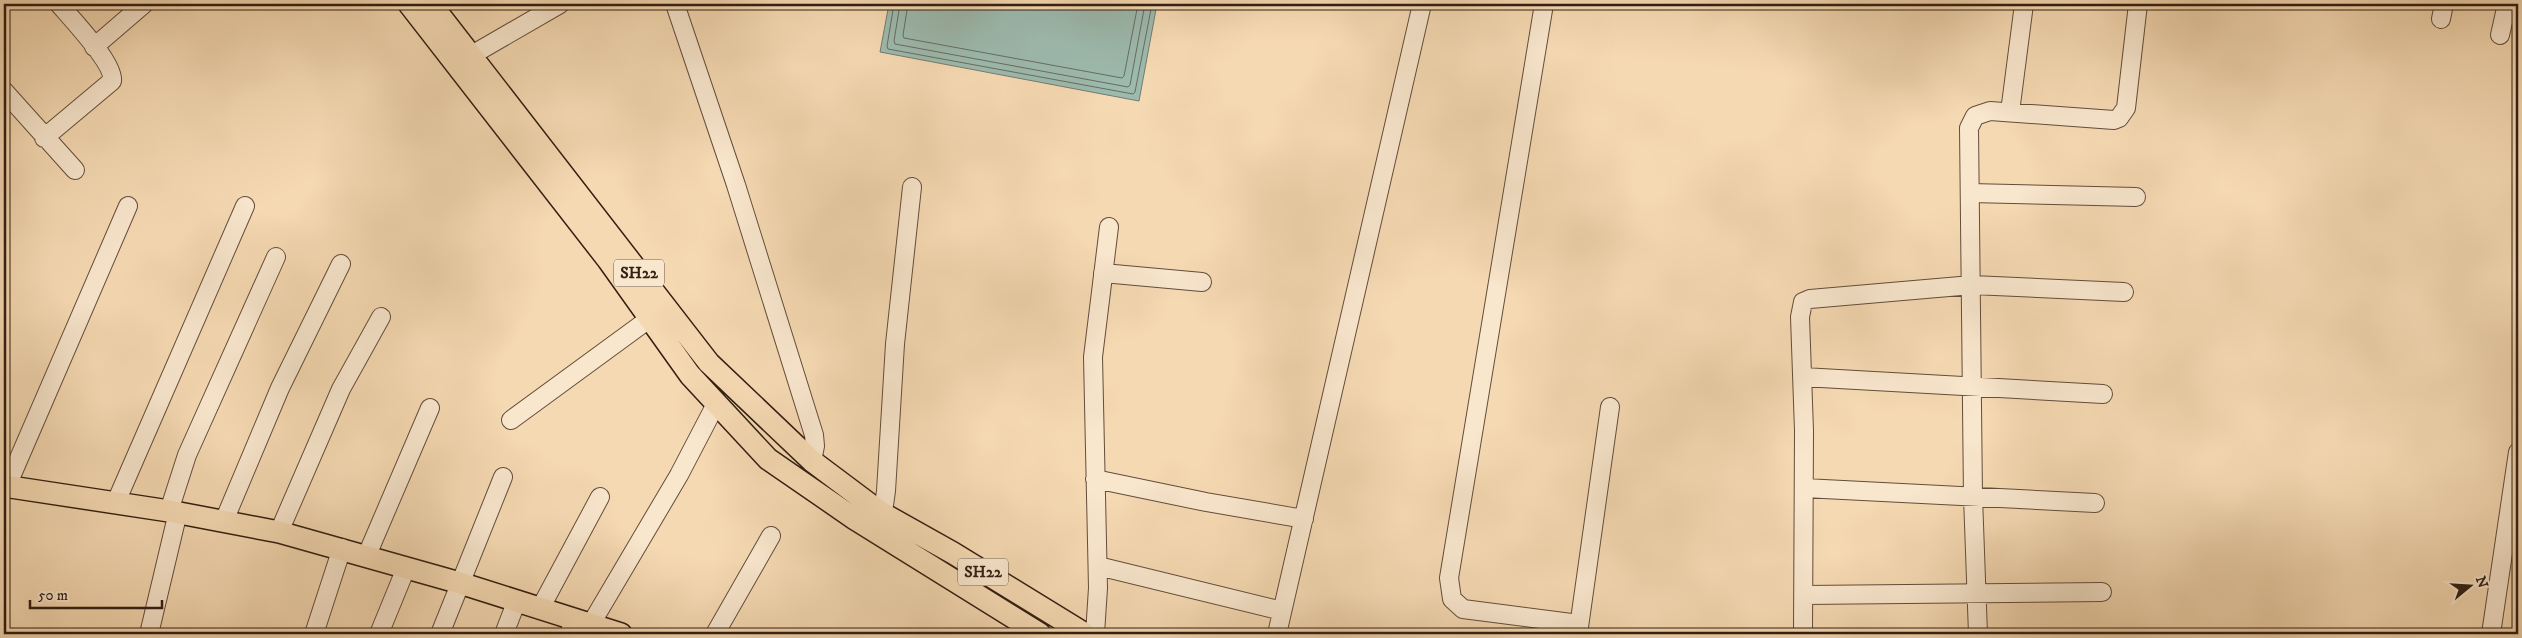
<svg xmlns="http://www.w3.org/2000/svg" width="2522" height="638" viewBox="0 0 2522 638" font-family="'IM FELL DW Pica',serif">
<style>
.water{fill:#9cbaae;stroke:#727c70}
.lines{fill:none;stroke-linecap:round;stroke-linejoin:round}
.shore{stroke:#676c60;stroke-width:1}
.minor-casing{stroke:#634d3a;stroke-width:20}
.major-casing{stroke:#321e12;stroke-width:24}
.minor{stroke:#f8e6cd;stroke-width:18}
.major{stroke:#f5d9b2;stroke-width:21}
.labels{text-anchor:middle;dominant-baseline:central;stroke-width:4;stroke-linejoin:round;paint-order:stroke}
.shield{fill:#f8e6cd;stroke:#6d5a4a;stroke-width:1}
.shield-label{font-size:16px;font-weight:bold;fill:#321e12}
</style>
<rect width="100%" height="100%" fill="#f5d9b2"/>
<filter id="stains"><feTurbulence type="fractalNoise" baseFrequency=".004" numOctaves="4"/><feColorMatrix values="0 0 0 0 .2 0 0 0 0 .09 0 0 0 0 .02 0 0 0 .5 -.17"/></filter>
<radialGradient id="worn" r=".72"><stop offset=".6" stop-color="#630" stop-opacity="0"/><stop offset="1" stop-color="#630" stop-opacity=".3"/></radialGradient>
<!-- water -->
<path class="water" d="M 889,4 L 1157,4 L 1139,101 L 880,52 Z"/>
<g class="lines">
<!-- shore -->
<path class="shore" d="M 894,4 L 887,46 L 888,49 L 1133,94 L 1135,92 L 1152,4
M 900,4 L 894,41 L 895,44 L 1128,87 L 1130,85 L 1145,4
M 908,4 L 903,35 L 904,38 L 1122,78 L 1124,76 L 1138,4"/>
<defs>
<path id="minor" d="M 675,4 L 736,185 L 814,435 L 815,446 L 812,461
M 1544,4 L 1449,578 L 1452,599 L 1463,609 L 1579,624
M 2441,19 L 2444,4
M 2500,35 L 2507,4
M 94,47 L 144,4
M 470,56 L 560,4
M 4,91 L 75,170
M 2010,112 L 2024,4
M 44,138 L 112,81 C 115,64 71,18 59,4
M 1970,193 L 2136,197
M 1103,273 L 1202,282
M 1803,377 L 2103,394
M 511,420 L 649,319
M 1095,479 L 1206,502 L 1304,519
M 7,486 L 128,206
M 1804,488 L 2095,503
M 116,502 L 245,206
M 169,511 L 187,455 L 276,257
M 224,521 L 280,388 L 341,264
M 874,523 L 884,505 L 886,491 L 895,344 L 912,187
M 279,532 L 341,389 L 381,317
M 367,555 L 430,408
M 1098,566 L 1282,611
M 1804,595 L 2102,592
M 541,607 L 600,497
M 591,624 L 679,475 L 716,404
M 149,634 L 178,512
M 314,634 L 342,548
M 379,634 L 406,568
M 440,634 L 503,477
M 504,634 L 517,600
M 569,634 L 575,619
M 715,634 L 771,536
M 1095,634 L 1098,588 L 1093,357 L 1109,227
M 1277,634 L 1422,4
M 1578,634 L 1610,407
M 1803,634 L 1804,431 L 1800,317 L 1803,302 L 1810,299 L 1972,285 L 2124,292
M 1978,634 L 1973,497 L 1969,128 L 1975,116 L 1990,111 L 2114,120 L 2119,118 L 2126,108 L 2138,4
M 2491,634 L 2518,452"/>
<path id="major" d="M 409,4 L 608,260 L 690,375 L 768,459 L 855,519 L 1040,634
M 431,4 L 709,363 L 812,461 L 880,512 L 953,553 L 1085,634
M 4,486 L 169,511 L 279,532 L 460,583 L 621,634"/>
</defs>
<!-- minor casing -->
<use href="#minor" class="minor-casing"/>
<!-- major casing -->
<use href="#major" class="major-casing"/>
<!-- minor -->
<use href="#minor" class="minor"/>
<!-- major -->
<use href="#major" class="major"/>
</g>
<g class="labels">
<!-- shield labels -->
<g class="shield">
<rect x="614" y="259.5" width="50" height="27" rx="4"/>
<rect x="958" y="558.5" width="50" height="27" rx="4"/>
</g>
<g class="shield-label">
<text x="639" y="273">SH22</text>
<text x="983" y="572">SH22</text>
</g>
</g>
<!-- margin -->
<rect width="2522" height="638" fill="none" stroke="#f5d9b2" stroke-width="20"/>
<rect x="5" y="5" width="2512" height="628" fill="none" stroke="#321e12" stroke-width="2.5"/>
<rect x="10" y="10" width="2502" height="618" fill="none" stroke="#321e12"/>
<!-- north arrow -->
<g transform="translate(2470 586) rotate(72)" stroke="#f8e6cd" stroke-width="4" paint-order="stroke">
<path d="M0-4L9 19L0 12L-9 19Z" fill="#321e12"/>
<text y="-8" font-size="14" font-weight="bold" text-anchor="middle" fill="#321e12">N</text>
</g>
<!-- scale -->
<path d="M30 600v8h132v-8" fill="none" stroke="#321e12" stroke-width="2.5"/>
<text x="38" y="600" font-size="15" fill="#321e12" stroke="#f8e6cd" stroke-width="4" paint-order="stroke">50 m</text>
<rect width="100%" height="100%" filter="url(#stains)"/>
<rect width="100%" height="100%" fill="url(#worn)"/>
</svg>
